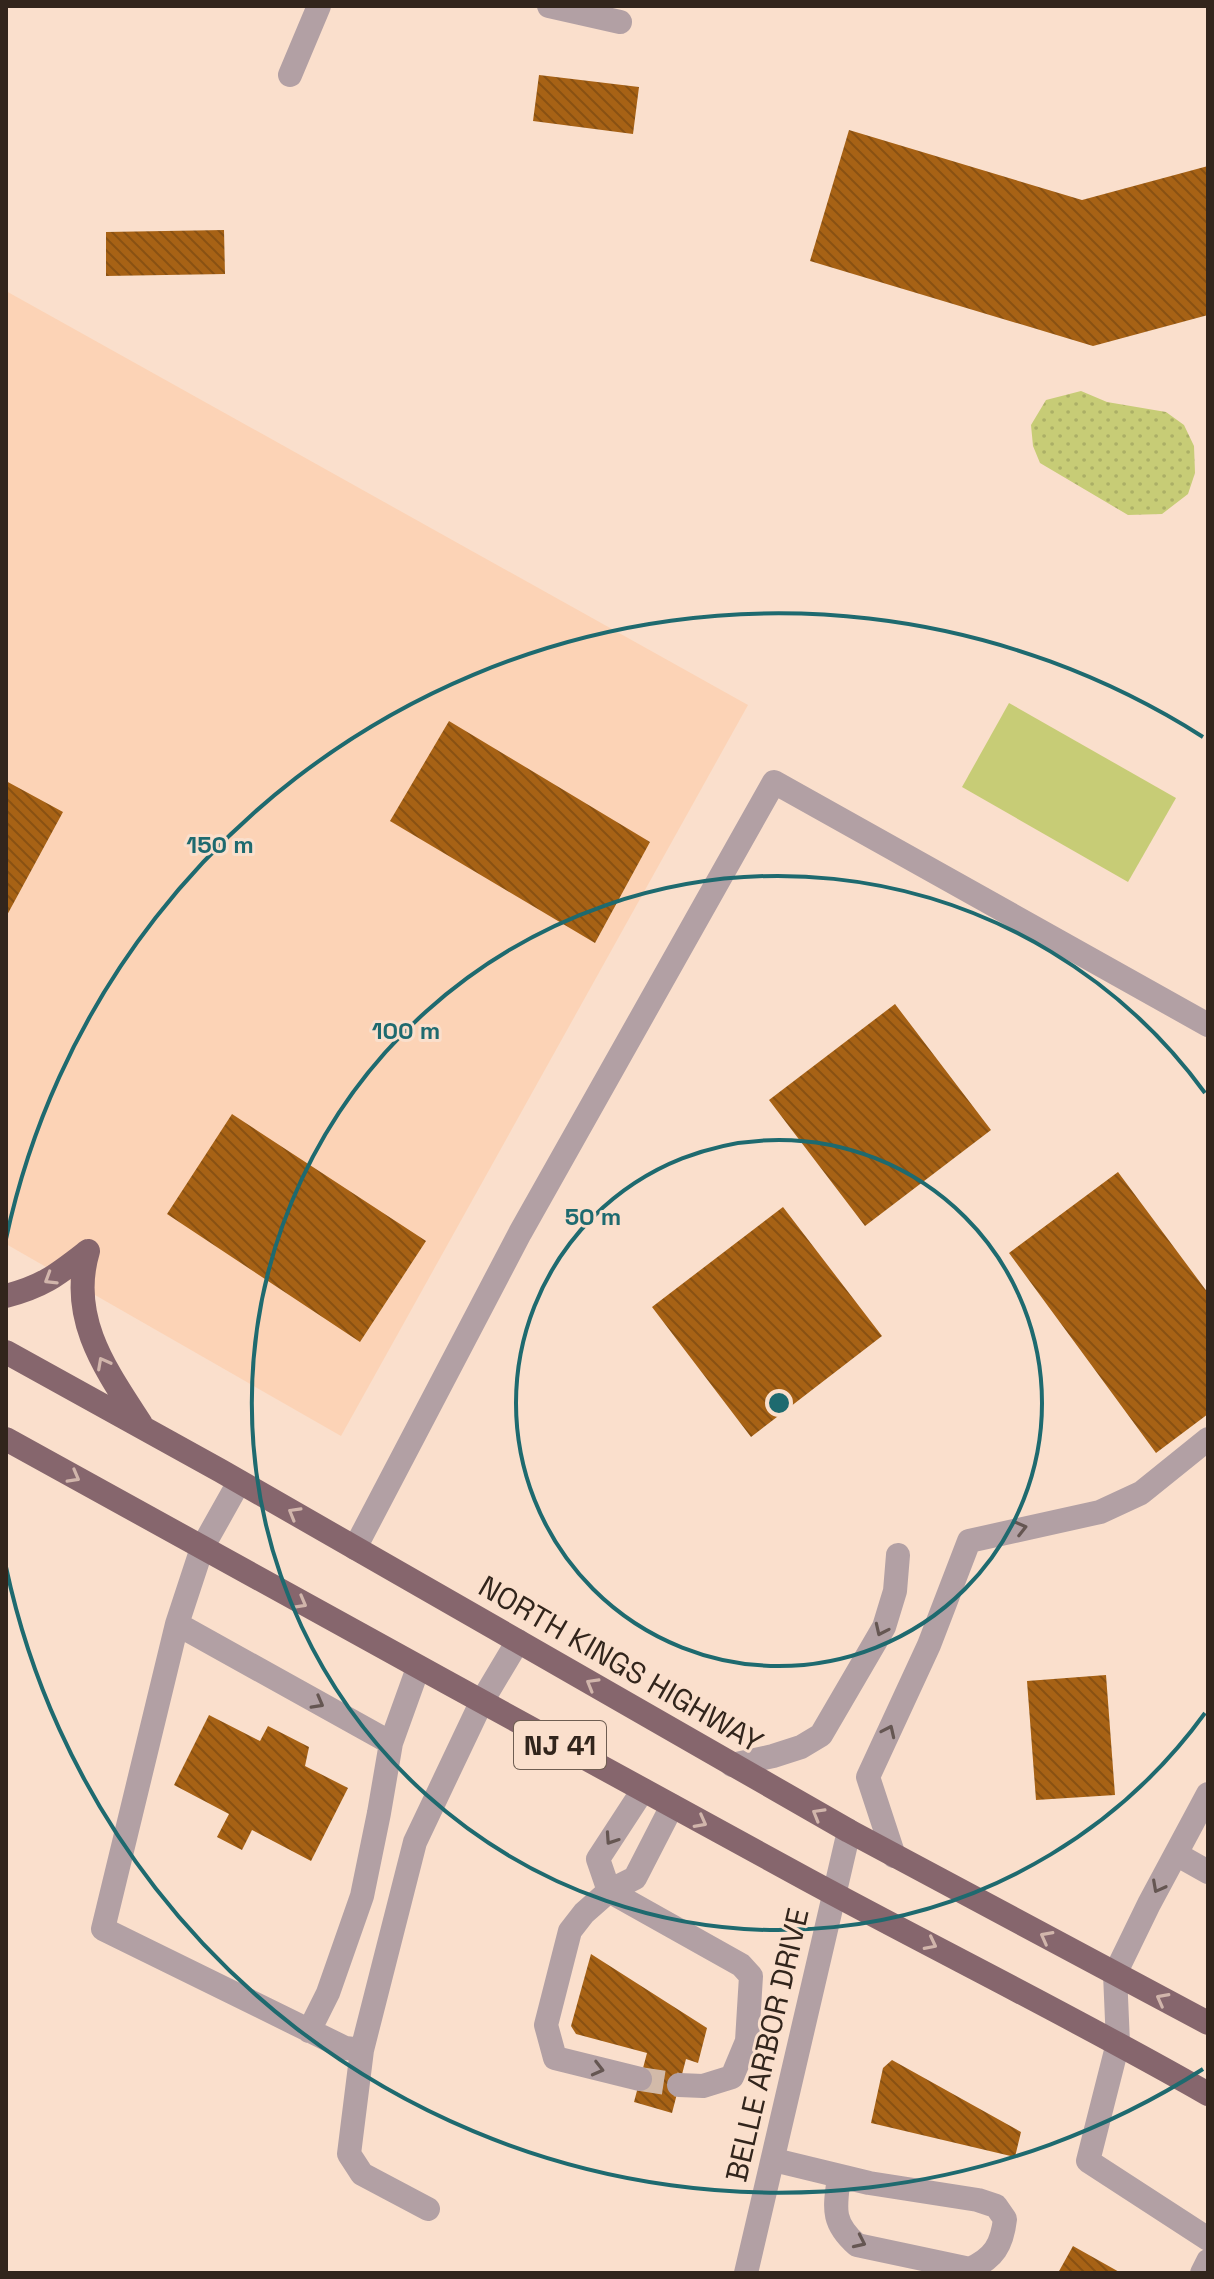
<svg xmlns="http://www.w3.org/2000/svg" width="1214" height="2279" viewBox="0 0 1214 2279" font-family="'Space Grotesk',sans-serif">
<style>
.built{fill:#fcd3b6}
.grass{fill:#c7cc76}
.park{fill:url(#park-dots)}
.building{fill:url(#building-back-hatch)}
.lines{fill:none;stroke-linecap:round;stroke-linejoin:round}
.minor-tunnel{stroke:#d2baa9;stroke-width:24;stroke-dasharray:24 12;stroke-linecap:butt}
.minor{stroke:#b2a0a4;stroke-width:24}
.major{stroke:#86666d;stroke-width:24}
.oneway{stroke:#d1b5ab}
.oneway2{stroke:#655652}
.ring{fill:none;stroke:#1e6a6f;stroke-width:4}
.labels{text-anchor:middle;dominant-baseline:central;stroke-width:6;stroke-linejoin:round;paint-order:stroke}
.shield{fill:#fadfcc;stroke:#6e5d51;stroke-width:2}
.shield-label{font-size:28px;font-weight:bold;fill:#32251c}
.street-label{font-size:30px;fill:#32251c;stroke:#fadfcc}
.centre{fill:#1e6a6f;stroke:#fadfcc;stroke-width:4}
.ring-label{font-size:24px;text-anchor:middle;font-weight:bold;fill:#1e6a6f;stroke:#fadfcc;stroke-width:6;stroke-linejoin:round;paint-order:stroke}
</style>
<defs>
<pattern id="park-dots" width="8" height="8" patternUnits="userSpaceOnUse" patternTransform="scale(2)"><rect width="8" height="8" fill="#c7cc76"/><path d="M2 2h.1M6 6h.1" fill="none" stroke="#abaf66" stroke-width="1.8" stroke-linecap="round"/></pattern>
<pattern id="building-back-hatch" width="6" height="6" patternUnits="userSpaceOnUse" patternTransform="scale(2)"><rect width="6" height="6" fill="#a76215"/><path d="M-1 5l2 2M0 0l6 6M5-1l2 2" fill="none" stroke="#895112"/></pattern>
</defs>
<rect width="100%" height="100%" fill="#fadfcc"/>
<!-- built -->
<path class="built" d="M 6,291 L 748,705 L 341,1436 L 6,1244 Z"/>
<!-- grass -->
<path class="grass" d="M 1009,703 L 1176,798 L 1128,882 L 962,787 Z"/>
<!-- park -->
<path class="park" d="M 1081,391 L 1107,402 L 1166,412 L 1184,425 L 1194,446 L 1195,473 L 1188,494 L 1162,514 L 1128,515 L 1040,463 L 1033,446 L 1031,425 L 1046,400 Z"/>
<!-- building -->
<path class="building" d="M 539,75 L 639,87 L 633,134 L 533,121 Z
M 849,130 L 1082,200 L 1208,166 L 1208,315 L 1093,346 L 810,261 Z
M 224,230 L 225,274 L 106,276 L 106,232 Z
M 449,721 L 650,842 L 595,943 L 390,821 Z
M 6,781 L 63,812 L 6,917 Z
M 895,1004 L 991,1130 L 865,1226 L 769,1100 Z
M 232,1114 L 426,1241 L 360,1342 L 167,1214 Z
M 1118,1172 L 1208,1293 L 1208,1414 L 1156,1453 L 1009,1253 Z
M 783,1207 L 882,1336 L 751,1437 L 652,1307 Z
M 1106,1675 L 1115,1795 L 1036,1800 L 1027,1681 Z
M 209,1715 L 260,1741 L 268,1726 L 309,1747 L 305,1766 L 348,1788 L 311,1861 L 252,1830 L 242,1850 L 217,1837 L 229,1814 L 174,1785 Z
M 591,1954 L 707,2028 L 698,2063 L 686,2059 L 672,2113 L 634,2102 L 647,2053 L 576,2034 L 571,2026 Z
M 892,2060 L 1021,2132 L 1015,2157 L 871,2123 L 883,2068 Z
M 1073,2246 L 1121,2273 L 1058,2273 Z"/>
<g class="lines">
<!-- minor-tunnel -->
<path class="minor-tunnel" d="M 640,2079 L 679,2085"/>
<!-- minor -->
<path class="minor" d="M 549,6 L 620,22
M 290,75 L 319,6
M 239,1482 L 202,1548 L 177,1624 L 103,1929 L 345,2048 L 362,2050 L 415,1842 L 481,1703 L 518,1641
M 355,1548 L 520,1233 L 774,782 L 1208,1025
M 177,1624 L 391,1743
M 732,1765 L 773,1756 L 801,1747 L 821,1735 L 884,1627 L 895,1591 L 898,1555
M 643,1790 L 598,1859 L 609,1891 L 741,1965 L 751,1976 L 747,2041 L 732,2077 L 703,2086 L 679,2085
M 1208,1794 L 1149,1904 L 1115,1974 L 1118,2043 L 1088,2161 L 1208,2239
M 1176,1854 L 1208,1872
M 894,1856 L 868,1777 L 929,1645 L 969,1541 L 1100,1512 L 1141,1493 L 1208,1439
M 309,2031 L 328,1993 L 362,1896 L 379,1813 L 391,1743 L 418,1668
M 362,2050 L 349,2154 L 362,2174 L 428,2209
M 640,2079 L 555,2058 L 546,2025 L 570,1931 L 584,1913 L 609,1891 L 635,1878 L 672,1806
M 774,2160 L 869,2183 L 978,2200 L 996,2206 L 1005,2219 C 1002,2245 994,2258 970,2269 L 857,2245 C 831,2222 835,2208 839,2177
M 746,2273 L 849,1831
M 1202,2273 L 1208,2261"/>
<!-- major -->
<path class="major" d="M 88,1251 C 68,1318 106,1370 141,1424
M 6,1296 C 44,1286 57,1275 88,1251
M 6,1352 L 221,1471 L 849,1831 L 1208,2023
M 6,1439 C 273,1587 540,1734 808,1880 C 941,1952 1077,2019 1208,2094"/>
</g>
<!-- one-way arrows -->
<defs><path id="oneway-chevron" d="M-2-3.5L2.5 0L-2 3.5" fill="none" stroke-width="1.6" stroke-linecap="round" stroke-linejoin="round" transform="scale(2)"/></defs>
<g class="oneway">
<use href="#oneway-chevron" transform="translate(50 1279) rotate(148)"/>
<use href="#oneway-chevron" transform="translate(103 1363) rotate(-118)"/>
<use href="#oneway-chevron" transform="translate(74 1477) rotate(29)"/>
<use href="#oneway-chevron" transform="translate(294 1513) rotate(-150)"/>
<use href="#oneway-chevron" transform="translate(301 1603) rotate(29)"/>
<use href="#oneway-chevron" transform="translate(592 1684) rotate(-150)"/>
<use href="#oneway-chevron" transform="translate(818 1814) rotate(-150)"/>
<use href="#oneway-chevron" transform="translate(701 1822) rotate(28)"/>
<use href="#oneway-chevron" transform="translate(1046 1937) rotate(-152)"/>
<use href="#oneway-chevron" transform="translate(931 1944) rotate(27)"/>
<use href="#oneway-chevron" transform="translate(1162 1999) rotate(-152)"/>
</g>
<g class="oneway2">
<use href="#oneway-chevron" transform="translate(1021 1528) rotate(-14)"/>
<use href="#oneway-chevron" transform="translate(881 1630) rotate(115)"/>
<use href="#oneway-chevron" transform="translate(318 1703) rotate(29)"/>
<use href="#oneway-chevron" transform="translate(889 1731) rotate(-65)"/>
<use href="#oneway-chevron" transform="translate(611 1839) rotate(124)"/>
<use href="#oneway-chevron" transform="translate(1158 1887) rotate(118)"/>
<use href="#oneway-chevron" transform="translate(598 2069) rotate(14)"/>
<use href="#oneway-chevron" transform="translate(860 2242) rotate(25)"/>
</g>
<!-- distance rings -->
<g class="ring">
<circle cx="779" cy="1403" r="263"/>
<path d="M1205 1713A527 527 0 1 1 1205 1093"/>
<path d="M1203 2069A790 790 0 0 1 6 1567M6 1239A790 790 0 0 1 1203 737"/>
</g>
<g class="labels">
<!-- shield labels -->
<rect class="shield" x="514" y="1721" width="92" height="48" rx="6"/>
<g class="shield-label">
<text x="560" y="1745">NJ 41</text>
</g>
<!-- street labels -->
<g class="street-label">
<text transform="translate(621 1664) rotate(30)">NORTH KINGS HIGHWAY</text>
<text transform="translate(767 2045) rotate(-77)">BELLE ARBOR DRIVE</text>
</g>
</g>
<circle cx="779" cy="1403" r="12" class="centre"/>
<g class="ring-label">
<text x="220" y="853">150 m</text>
<text x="406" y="1039">100 m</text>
<text x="593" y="1225">50 m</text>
</g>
<!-- border -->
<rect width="1214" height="2279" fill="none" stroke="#32251c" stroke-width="16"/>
</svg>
